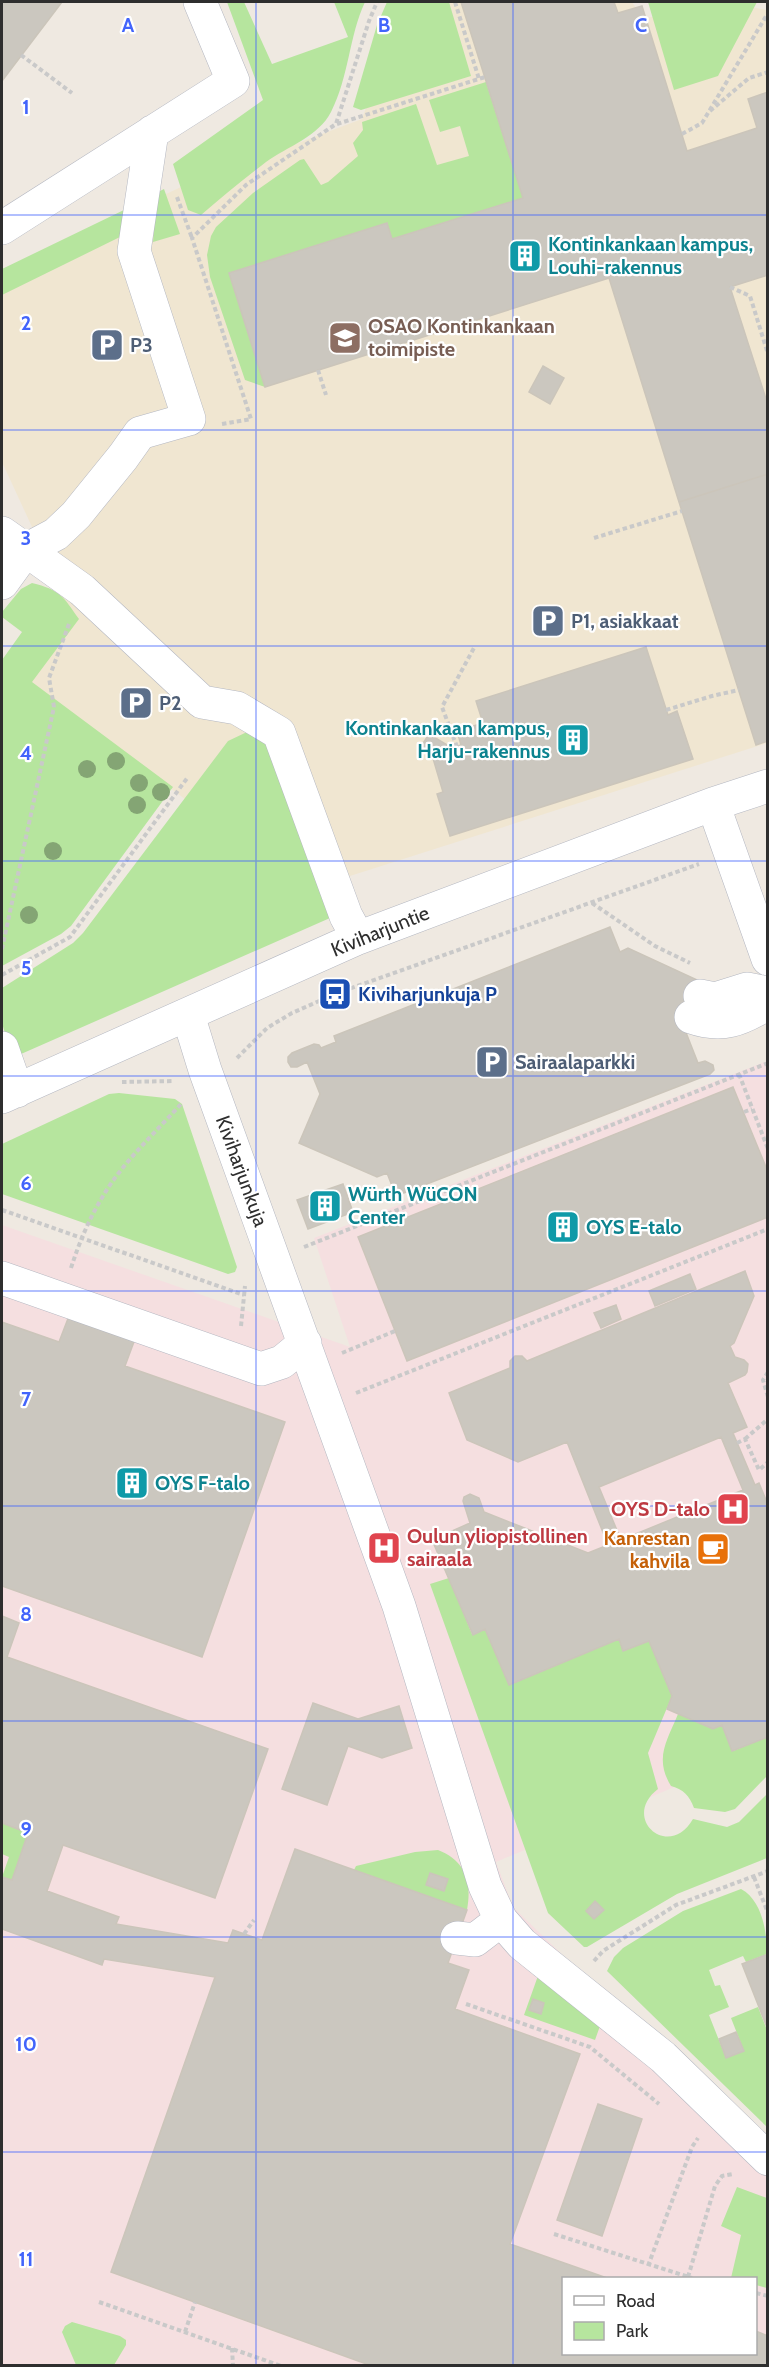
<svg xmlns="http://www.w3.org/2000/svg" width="769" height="2367" viewBox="0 0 769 2367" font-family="Cabin,sans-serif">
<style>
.education{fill:#f0e6d1}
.medical{fill:#f5dfe0;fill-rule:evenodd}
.green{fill:#b6e59e}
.building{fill:#cbc7bf;stroke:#cbc5ba;stroke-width:1.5;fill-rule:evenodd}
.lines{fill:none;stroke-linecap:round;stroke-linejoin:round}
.minor-casing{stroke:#b4b7c1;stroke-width:34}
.path{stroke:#c9c9c9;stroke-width:4;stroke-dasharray:4.5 3;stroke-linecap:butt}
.minor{stroke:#fff;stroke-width:33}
.tree{fill:#84a574}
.grid{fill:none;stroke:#4264fb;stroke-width:1.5;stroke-opacity:0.55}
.labels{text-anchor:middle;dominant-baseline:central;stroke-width:4.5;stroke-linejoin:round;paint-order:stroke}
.culture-label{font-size:20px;font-weight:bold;fill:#0d838f;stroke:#fff;text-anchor:start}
.education-label{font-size:20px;font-weight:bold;fill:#785e54;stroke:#fff;text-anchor:start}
.service-label{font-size:20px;font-weight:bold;fill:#4e5e75;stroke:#fff;text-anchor:start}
.street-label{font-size:20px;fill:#2e2e2e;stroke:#fff}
.transit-label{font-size:20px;font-weight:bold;fill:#164399;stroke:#fff;text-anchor:start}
.health-label{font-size:20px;font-weight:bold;fill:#be3a42;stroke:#fff;text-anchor:end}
.food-label{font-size:20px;font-weight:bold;fill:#c56008;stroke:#fff;text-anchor:end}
.grid-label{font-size:20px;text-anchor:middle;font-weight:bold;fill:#4264fb;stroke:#fff;stroke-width:4.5;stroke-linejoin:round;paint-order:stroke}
</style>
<rect width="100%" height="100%" fill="#efe9e1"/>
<!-- education -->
<path class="education" d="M 404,2 L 632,2 L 643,18 L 744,6 L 767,10 L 767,743 L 306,890 L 8,666 L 63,594 L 2,462 L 2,271 L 181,187 L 362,119 Z"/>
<!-- medical -->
<path class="medical" d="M 767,1061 L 767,1748 L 496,1862 L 513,1907 L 767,2153 L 767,2365 L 2,2366 L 2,1225 L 350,1347 L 314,1238 ZM 564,2278 L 756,2278 L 756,2354 L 564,2354 Z"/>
<!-- green -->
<path class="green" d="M 227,2 L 244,2 L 272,64 L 348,37 L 334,2 L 365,2 C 349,36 349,77 331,112 C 319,136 287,147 266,162 C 244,179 222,197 201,215 L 188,210 L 173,164 L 263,100 Z
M 387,2 L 449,2 L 471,76 L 361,110 L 353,107 L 377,25 Z
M 648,2 L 757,2 L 718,76 L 674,90 Z
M 486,82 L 523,198 L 392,239 L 387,223 L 229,273 L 265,387 L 245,380 L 210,277 L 207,255 L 211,236 L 216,227 L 253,193 L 300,160 L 304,159 L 321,185 L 328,182 L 358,156 L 353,143 L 363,130 L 362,122 L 416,104 L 437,165 L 469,156 L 460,126 L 440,132 L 429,100 Z
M 164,189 L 180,234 L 153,242 L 156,193 Z
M 128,208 L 122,236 L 2,295 L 2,269 Z
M 32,583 C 60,590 63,596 79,619 L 32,682 L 173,787 L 71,926 L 61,934 L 2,966 L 2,660 L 22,632 L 2,617 L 2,612 L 21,589 Z
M 247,732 L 265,741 L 330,918 L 12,1058 L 2,1023 L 2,988 L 73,943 L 83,933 L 228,741 Z
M 119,1093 L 175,1099 L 182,1104 L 237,1267 L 235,1272 L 228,1274 L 2,1194 L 2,1144 L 109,1094 Z
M 449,1578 L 472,1634 L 485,1629 L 509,1685 L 619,1639 L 649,1641 L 672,1696 L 648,1753 L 658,1789 C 620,1818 669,1861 693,1819 L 727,1827 L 739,1822 L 767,1794 L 767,1858 L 677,1894 L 587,1947 L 584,1947 L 548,1913 L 430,1584 Z
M 678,1714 L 722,1725 L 733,1751 L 767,1737 L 767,1776 L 735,1809 L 725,1812 L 694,1808 C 689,1795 684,1790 671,1786 C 654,1758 667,1741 678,1714 Z
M 2,1823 L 28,1833 L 12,1880 L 2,1877 L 9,1857 L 2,1854 Z
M 438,1850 C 466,1861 472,1882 467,1910 L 354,1870 L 356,1866 L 415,1852 Z
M 741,1889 C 762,1900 767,1932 767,1954 L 746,1962 L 743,1956 L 709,1970 L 715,1986 L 720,1985 L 729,2007 L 709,2015 L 726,2058 L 744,2051 L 731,2018 L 758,2007 L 767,2030 L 767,2127 L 607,1971 L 614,1957 L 623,1948 L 683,1911 Z
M 539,1973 L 600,2026 L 595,2040 L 524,2015 Z
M 737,2187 L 767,2198 L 767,2288 L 756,2285 L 756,2278 L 731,2278 L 741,2235 L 721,2226 Z
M 72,2322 L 120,2336 L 126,2340 L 126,2345 L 114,2365 L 76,2365 L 62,2332 L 65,2326 Z"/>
<!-- building -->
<path class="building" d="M 2,2 L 62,2 L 2,81 Z
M 461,2 L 614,2 L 618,13 L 642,6 L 687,151 L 757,128 L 748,99 L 768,92 L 768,275 L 730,287 L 768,405 L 768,474 L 679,502 L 609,278 L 265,387 L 229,273 L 387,223 L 392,239 L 523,198 Z
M 543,366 L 564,378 L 550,404 L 529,392 Z
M 768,474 L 768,741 L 756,745 L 679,502 Z
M 646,647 L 668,715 L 677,711 L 693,759 L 450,836 L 437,794 L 443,792 L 432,755 L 420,748 L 429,734 L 452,748 L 461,745 L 457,731 L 483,723 L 476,701 Z
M 610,927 L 620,952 L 628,948 L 706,984 L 685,1030 L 698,1063 L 705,1061 L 713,1065 L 714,1070 L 710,1074 L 396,1196 L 387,1173 L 377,1177 L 299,1143 L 320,1094 L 307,1062 L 297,1067 L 291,1067 L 288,1062 L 288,1057 L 292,1053 L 314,1044 L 319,1045 L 321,1048 L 336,1042 L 334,1036 Z
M 733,1087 L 768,1172 L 768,1217 L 407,1361 L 358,1237 Z
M 343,1184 L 353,1212 L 308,1229 L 297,1200 Z
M 745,1271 L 754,1296 L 734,1343 L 730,1346 L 735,1357 L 744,1360 L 748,1364 L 747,1372 L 745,1375 L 728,1383 L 747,1427 L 733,1433 L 755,1485 L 759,1483 L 768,1505 L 768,1737 L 732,1751 L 722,1725 L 713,1729 L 667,1709 L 672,1696 L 649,1641 L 623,1651 L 619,1639 L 509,1685 L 485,1629 L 473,1635 L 432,1540 L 470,1523 L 463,1501 L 464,1497 L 470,1494 L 479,1498 L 484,1512 L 588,1553 L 608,1545 L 567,1442 L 518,1462 L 467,1440 L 449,1393 L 510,1368 L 510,1361 L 515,1356 L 522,1356 L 527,1361 ZM 721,1437 L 743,1490 L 621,1540 L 599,1487 Z
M 690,1274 L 696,1289 L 655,1306 L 649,1291 Z
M 616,1305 L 621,1319 L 601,1328 L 594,1313 Z
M 69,1316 L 135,1339 L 125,1366 L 285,1422 L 202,1657 L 2,1586 L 2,1322 L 59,1342 Z
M 2,1616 L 19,1623 L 7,1657 L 268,1749 L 215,1898 L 63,1845 L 47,1891 L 119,1917 L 116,1924 L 228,1943 L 233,1930 L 262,1940 L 295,1849 L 467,1910 L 448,1963 L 469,1970 L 455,2009 L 580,2054 L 510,2244 L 607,2278 L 564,2278 L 564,2354 L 756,2354 L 756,2331 L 768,2336 L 768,2366 L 372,2366 L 111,2272 L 215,1977 L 104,1959 L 102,1965 L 2,1929 L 2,1877 L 12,1880 L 28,1833 L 2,1823 Z
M 313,1703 L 358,1719 L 399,1706 L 412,1748 L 382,1758 L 348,1746 L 327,1805 L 282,1789 Z
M 430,1873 L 448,1879 L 444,1891 L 426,1885 Z
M 595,1901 L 604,1910 L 594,1919 L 586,1911 Z
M 768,1954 L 768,2030 L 742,1964 Z
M 533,1999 L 544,2003 L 541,2014 L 529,2010 Z
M 736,2032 L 744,2051 L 726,2058 L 719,2039 Z
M 598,2104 L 642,2119 L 602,2236 L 557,2220 Z"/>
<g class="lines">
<defs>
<path id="minor" d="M 152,132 L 134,251 L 189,419 L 140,433 L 123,457 L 76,515 L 56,534 L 26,550 L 82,590 L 202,702 L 237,708 L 279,733 L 346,916 L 358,938
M 2,228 L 233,81 L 200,2
M 2,533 L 26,550 L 2,583
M 713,804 L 768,959
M 700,996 L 715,999 L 747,989 L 768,993
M 188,1015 L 205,1070 L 399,1606 L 485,1886 L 501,1920 L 522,1944 L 663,2057 L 768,2159
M 691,1017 C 722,1028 741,1020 768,1003
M 2,1048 L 17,1091
M 2,1097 L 358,938 L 713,804 L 768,786
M 2,1278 L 261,1369 L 282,1362 L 305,1343
M 457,1938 L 475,1940 L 501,1920"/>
</defs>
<!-- minor casing -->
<use href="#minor" class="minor-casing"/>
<!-- path -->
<path class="path" d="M 455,2 L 479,79
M 21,55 L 72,93
M 710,111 L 749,78 L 768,72
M 337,124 L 485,77
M 682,134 L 702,123 L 768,13
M 177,197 L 192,238
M 730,287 L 750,296 L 768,354
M 318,370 L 326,395
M 222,424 L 251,419 L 192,238 L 246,185 L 336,124 L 369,21 L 377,2
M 594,538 L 682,511
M 666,710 L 712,696 L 739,690
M 457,747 L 442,707 L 475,646
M 592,903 L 655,946 L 690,963
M 2,949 L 54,707 L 49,678 L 69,624
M 2,975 L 70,937 L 188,777
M 237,1058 L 267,1028 L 292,1013 L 335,994 L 699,864
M 739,1074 L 768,1149
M 122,1082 L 174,1081
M 768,1086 L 768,1088
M 744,1112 L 752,1109
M 2,1210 L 244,1295
M 304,1247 L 768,1063
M 71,1268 C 79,1243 89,1219 103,1196 C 123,1162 155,1133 181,1104
M 241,1326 L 245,1286
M 342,1353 L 395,1331
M 768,1372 L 763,1380 L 768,1397
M 356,1393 L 768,1229
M 745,1439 L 768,1419
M 737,1443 L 745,1439 L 759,1470 L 768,1462
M 754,1877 L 768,1913
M 244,1934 L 254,1920
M 594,1961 L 603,1951 L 676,1905 L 768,1871
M 466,2004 L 590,2047 L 659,2104
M 554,2234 L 692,2278
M 648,2266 L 692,2147 L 698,2138
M 688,2277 L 715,2186 L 722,2176 L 733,2174
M 756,2293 L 768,2296
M 99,2302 L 281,2366
M 185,2332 L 195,2302
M 232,2348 L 233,2366"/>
<!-- minor -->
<use href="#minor" class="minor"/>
</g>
<!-- trees -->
<g class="tree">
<circle cx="116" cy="761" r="9"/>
<circle cx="87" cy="769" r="9"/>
<circle cx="139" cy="783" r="9"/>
<circle cx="161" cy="792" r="9"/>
<circle cx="137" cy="805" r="9"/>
<circle cx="53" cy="851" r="9"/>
<circle cx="29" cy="915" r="9"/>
</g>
<!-- grid -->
<path class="grid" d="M 256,2 L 256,2366M 513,2 L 513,2366M 2,215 L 768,215M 2,430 L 768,430M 2,646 L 768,646M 2,861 L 768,861M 2,1076 L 768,1076M 2,1291 L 768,1291M 2,1506 L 768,1506M 2,1721 L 768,1721M 2,1937 L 768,1937M 2,2152 L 768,2152"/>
<!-- icons -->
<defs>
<symbol id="building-square" viewBox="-11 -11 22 22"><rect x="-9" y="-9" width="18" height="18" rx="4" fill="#0f9aa8" stroke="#fff"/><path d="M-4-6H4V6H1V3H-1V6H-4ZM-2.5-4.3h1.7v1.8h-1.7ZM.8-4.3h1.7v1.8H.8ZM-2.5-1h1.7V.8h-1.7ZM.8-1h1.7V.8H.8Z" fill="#fff"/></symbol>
<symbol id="university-square" viewBox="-11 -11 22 22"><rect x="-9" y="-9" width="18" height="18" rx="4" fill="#8d6e63" stroke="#fff"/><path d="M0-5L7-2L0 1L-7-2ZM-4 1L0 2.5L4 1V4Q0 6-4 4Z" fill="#fff"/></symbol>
<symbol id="parking-square" viewBox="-11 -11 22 22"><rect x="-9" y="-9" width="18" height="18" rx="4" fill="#5c6f8a" stroke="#fff"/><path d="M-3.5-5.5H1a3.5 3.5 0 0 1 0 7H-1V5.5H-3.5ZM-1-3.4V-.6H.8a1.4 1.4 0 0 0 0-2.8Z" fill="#fff"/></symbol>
<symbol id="bus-square" viewBox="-11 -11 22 22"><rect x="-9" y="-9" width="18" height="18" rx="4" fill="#1a4fb4" stroke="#fff"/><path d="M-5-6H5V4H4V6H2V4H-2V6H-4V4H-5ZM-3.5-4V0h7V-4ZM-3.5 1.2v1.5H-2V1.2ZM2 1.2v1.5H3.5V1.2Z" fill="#fff"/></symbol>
<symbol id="hospital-square" viewBox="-11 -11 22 22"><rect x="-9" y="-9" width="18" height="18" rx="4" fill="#e0444e" stroke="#fff"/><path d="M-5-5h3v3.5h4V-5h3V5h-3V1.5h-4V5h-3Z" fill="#fff"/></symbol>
<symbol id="cafe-square" viewBox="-11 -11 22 22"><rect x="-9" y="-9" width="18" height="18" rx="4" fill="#e8710a" stroke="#fff"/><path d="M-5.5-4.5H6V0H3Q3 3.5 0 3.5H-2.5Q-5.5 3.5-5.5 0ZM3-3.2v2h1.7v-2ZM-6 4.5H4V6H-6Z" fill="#fff"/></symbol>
</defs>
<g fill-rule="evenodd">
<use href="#building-square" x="506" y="237" width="38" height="38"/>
<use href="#university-square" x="326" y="319" width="38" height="38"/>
<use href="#parking-square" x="88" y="326" width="38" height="38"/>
<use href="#parking-square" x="529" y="602" width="38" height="38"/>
<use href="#parking-square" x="117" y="684" width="38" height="38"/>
<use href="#building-square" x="554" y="721" width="38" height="38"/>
<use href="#bus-square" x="316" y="975" width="38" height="38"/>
<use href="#parking-square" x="473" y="1043" width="38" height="38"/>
<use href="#building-square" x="306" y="1187" width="38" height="38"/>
<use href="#building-square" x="544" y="1208" width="38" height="38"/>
<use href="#building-square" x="113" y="1464" width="38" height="38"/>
<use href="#hospital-square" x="714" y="1490" width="38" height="38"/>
<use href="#hospital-square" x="365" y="1529" width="38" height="38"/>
<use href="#cafe-square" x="694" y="1530" width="38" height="38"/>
</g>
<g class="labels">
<!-- culture labels -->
<g class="culture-label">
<text x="548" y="244">Kontinkankaan kampus,<tspan x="548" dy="23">Louhi-rakennus</tspan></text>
<text x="550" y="728" text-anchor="end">Kontinkankaan kampus,<tspan x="550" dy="23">Harju-rakennus</tspan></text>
<text x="348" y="1194">Würth WüCON<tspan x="348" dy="23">Center</tspan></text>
<text x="586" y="1227">OYS E-talo</text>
<text x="155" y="1483">OYS F-talo</text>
</g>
<!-- education labels -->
<g class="education-label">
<text x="368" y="326">OSAO Kontinkankaan<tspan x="368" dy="23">toimipiste</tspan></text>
</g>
<!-- service labels -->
<g class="service-label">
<text x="130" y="345">P3</text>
<text x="571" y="621">P1, asiakkaat</text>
<text x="159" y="703">P2</text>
<text x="515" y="1062">Sairaalaparkki</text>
</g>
<!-- street labels -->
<g class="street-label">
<text transform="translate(380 931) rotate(-22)">Kiviharjuntie</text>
<text transform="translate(242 1171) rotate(70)">Kiviharjunkuja</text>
</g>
<!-- transit labels -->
<g class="transit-label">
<text x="358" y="994">Kiviharjunkuja P</text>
</g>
<!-- health labels -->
<g class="health-label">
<text x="710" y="1509">OYS D-talo</text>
<text x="407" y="1536" text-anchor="start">Oulun yliopistollinen<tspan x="407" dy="23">sairaala</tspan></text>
</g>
<!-- food labels -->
<g class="food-label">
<text x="690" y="1538">Kanrestan<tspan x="690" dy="23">kahvila</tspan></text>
</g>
</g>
<g class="grid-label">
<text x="128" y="32">A</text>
<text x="384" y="32">B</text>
<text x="641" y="32">C</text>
<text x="26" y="114">1</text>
<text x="26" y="330">2</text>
<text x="26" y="545">3</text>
<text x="26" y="760">4</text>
<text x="26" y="975">5</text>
<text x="26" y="1190">6</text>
<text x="26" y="1406">7</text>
<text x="26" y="1621">8</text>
<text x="26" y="1836">9</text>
<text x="26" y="2051">10</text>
<text x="26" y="2266">11</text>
</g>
<!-- border -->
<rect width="769" height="2367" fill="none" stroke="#2e2e2e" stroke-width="6"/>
<!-- legend -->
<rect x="562" y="2277" width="195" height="78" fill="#ffffff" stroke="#ababab" stroke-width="1.5"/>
<rect x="574" y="2296" width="30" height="9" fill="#ffffff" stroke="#ababab" stroke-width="1.5"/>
<text x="616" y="2307" font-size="18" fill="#2e2e2e">Road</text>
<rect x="574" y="2322" width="30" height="18" fill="#b6e59e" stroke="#ababab" stroke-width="1.5"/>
<text x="616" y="2337" font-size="18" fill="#2e2e2e">Park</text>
</svg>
